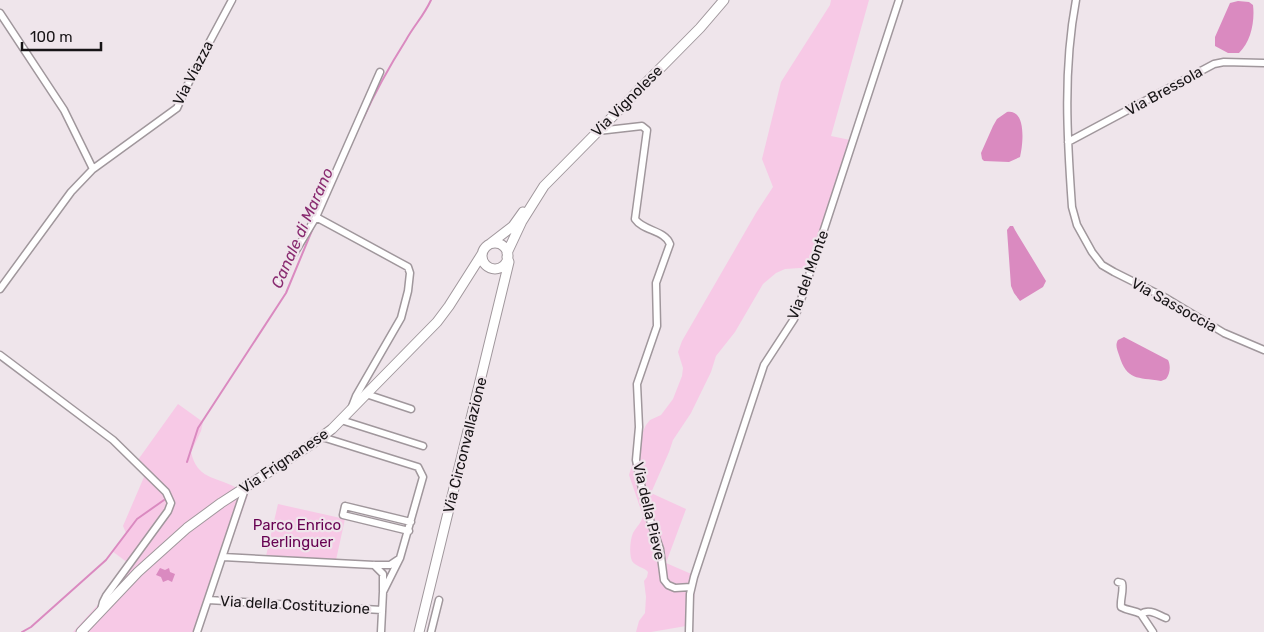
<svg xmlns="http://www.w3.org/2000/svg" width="1264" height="632" viewBox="0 0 1264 632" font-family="Rubik,sans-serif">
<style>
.green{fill:#f7c9e6}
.water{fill:#da8ac0}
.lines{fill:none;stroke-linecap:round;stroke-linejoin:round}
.stream{stroke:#da8ac0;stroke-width:2}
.minor-casing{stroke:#a0979c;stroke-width:9}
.secondary-casing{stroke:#a0979c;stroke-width:11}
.minor{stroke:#fff;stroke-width:6}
.secondary{stroke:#fff;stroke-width:9}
.labels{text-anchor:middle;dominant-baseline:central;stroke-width:4.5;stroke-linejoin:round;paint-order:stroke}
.street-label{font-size:15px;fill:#171416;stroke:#efe5eb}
.park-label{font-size:15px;fill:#670252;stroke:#efe5eb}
.water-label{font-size:16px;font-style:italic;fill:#892b70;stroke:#efe5eb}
</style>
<rect width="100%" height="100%" fill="#efe5eb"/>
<!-- green -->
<path class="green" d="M 831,0 L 869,0 L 831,136 L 855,141 L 809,270 L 800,268 L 785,269 L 776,273 L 763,284 L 735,332 L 716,356 L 711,372 L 691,413 L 673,440 L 669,452 L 651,493 L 686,509 L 666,563 L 696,576 L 692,625 L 651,632 L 636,632 L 639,621 L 645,613 L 646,597 L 644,581 L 647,577 L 648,572 C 644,567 636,567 632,561 C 629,554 630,540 633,533 C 636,527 641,524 643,516 L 629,475 L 632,465 L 632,455 L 646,425 L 650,420 L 661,415 L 673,399 L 682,376 L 683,368 L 678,352 L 682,341 L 756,213 L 773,187 L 762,159 L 781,82 L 830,5 Z
M 178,404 L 203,422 L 201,431 L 191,452 C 197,479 214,476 235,487 C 239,489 244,492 248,495 L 200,632 L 73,632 L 103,599 L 128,563 L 112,551 L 126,533 L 123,526 L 144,477 L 135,464 Z
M 278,504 L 345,519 L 336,560 L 266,556 Z"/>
<!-- water -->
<path class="water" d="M 1238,1 L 1249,2 L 1253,5 C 1255,21 1251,42 1239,53 L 1228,53 L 1215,46 L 1215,37 L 1230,3 Z
M 1007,112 C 1027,109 1023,145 1020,157 L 1009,162 L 984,161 L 982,159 L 981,153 L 993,126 L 997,119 Z
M 1010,226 L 1013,226 L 1015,230 L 1046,281 L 1043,287 L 1020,301 L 1014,293 L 1011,286 L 1007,230 Z
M 1124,337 L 1168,360 C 1171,366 1170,374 1166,379 L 1161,381 C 1137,377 1127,381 1119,355 C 1117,349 1115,345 1118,340 Z
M 160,568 L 165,570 L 169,568 L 170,572 L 175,574 L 172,582 L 168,580 L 163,582 L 161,577 L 156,575 Z"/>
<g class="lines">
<!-- stream -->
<path class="stream" d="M 363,119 C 376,90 389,67 406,40 C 415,24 423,17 431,0
M 187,462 L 198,428 L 286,293 L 313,228
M 22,632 L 31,627 L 106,560 L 137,519 L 164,500"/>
<defs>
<path id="minor" d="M 1076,0 C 1063,69 1067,137 1072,207 L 1077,225 L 1092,252 L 1102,265 L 1114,272 L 1166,298 L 1224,333 L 1264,350
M 0,13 L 64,110 L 93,169 L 71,192 L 0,289
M 598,131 L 642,126 L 647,130 L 635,219 C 643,231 665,230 670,244 L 656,283 L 657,326 L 637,384 L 639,427 L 636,460 L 646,508 L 660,549 L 664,580 L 668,585 L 675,588 L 691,587
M 1068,142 L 1214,64 L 1224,62 L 1264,63
M 93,169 L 177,108 L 194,71 L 232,0
M 316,217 L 408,267 L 410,273 L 408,291 L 401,318 L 356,396 L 351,409
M 277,282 L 316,217 L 380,72
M 0,355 L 113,440 L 166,492 L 171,503 L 168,511 L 106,596 L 103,602 L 101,610
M 366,394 L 411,409
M 341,420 L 423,446
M 322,437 L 418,467 L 423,477 L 400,558 L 383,592 L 381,632
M 409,531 L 343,515 L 345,506 L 411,522
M 223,557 L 374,565 L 390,565 L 399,559
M 374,565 L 383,574 L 383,591
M 1118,582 L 1122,583 C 1124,591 1120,599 1121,607 C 1128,611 1134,610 1141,614 C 1149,608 1158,615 1166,618
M 208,600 L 382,610
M 1141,614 L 1153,632
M 197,632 L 246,486
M 431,632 L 439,600
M 689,632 L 690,594 L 694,577 L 764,365 L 794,319 L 798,309 L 899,0"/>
<path id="secondary" d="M 491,243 L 513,226 L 523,212
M482 256a13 13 0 1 1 26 0a13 13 0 1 1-26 0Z
M 507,253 L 522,221 L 544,186 L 700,28 L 724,0
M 81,632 L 138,572 L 187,528 L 221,503 L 309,446 L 332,429 L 437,322 L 449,306 L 482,254
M 419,632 L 509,262 L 507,257"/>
</defs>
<!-- minor casing -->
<use href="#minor" class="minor-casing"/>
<!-- secondary casing -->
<use href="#secondary" class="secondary-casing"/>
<!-- minor -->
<use href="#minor" class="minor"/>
<!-- secondary -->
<use href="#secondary" class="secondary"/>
</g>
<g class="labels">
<!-- street labels -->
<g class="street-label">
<text transform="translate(193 73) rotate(-63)">Via Viazza</text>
<text transform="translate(1164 91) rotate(-29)">Via Bressola</text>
<text transform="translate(627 101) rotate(-45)">Via Vignolese</text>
<text transform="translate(808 275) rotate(-70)">Via del Monte</text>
<text transform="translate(1174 305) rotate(29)">Via Sassoccia</text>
<text transform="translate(465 445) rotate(-76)">Via Circonvallazione</text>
<text transform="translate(284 461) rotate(-34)">Via Frignanese</text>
<text transform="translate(649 511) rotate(77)">Via della Pieve</text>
<text transform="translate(295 605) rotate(3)">Via della Costituzione</text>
</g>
<!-- park labels -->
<g class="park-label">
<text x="297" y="525">Parco Enrico<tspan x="297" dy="17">Berlinguer</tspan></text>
</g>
<!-- water labels -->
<g class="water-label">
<text transform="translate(302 228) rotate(-66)">Canale di Marano</text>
</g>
</g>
<!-- scale -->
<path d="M22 42v8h79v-8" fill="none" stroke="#171416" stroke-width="2.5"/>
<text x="30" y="42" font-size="15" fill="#171416" stroke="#efe5eb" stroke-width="4" paint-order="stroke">100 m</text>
</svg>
